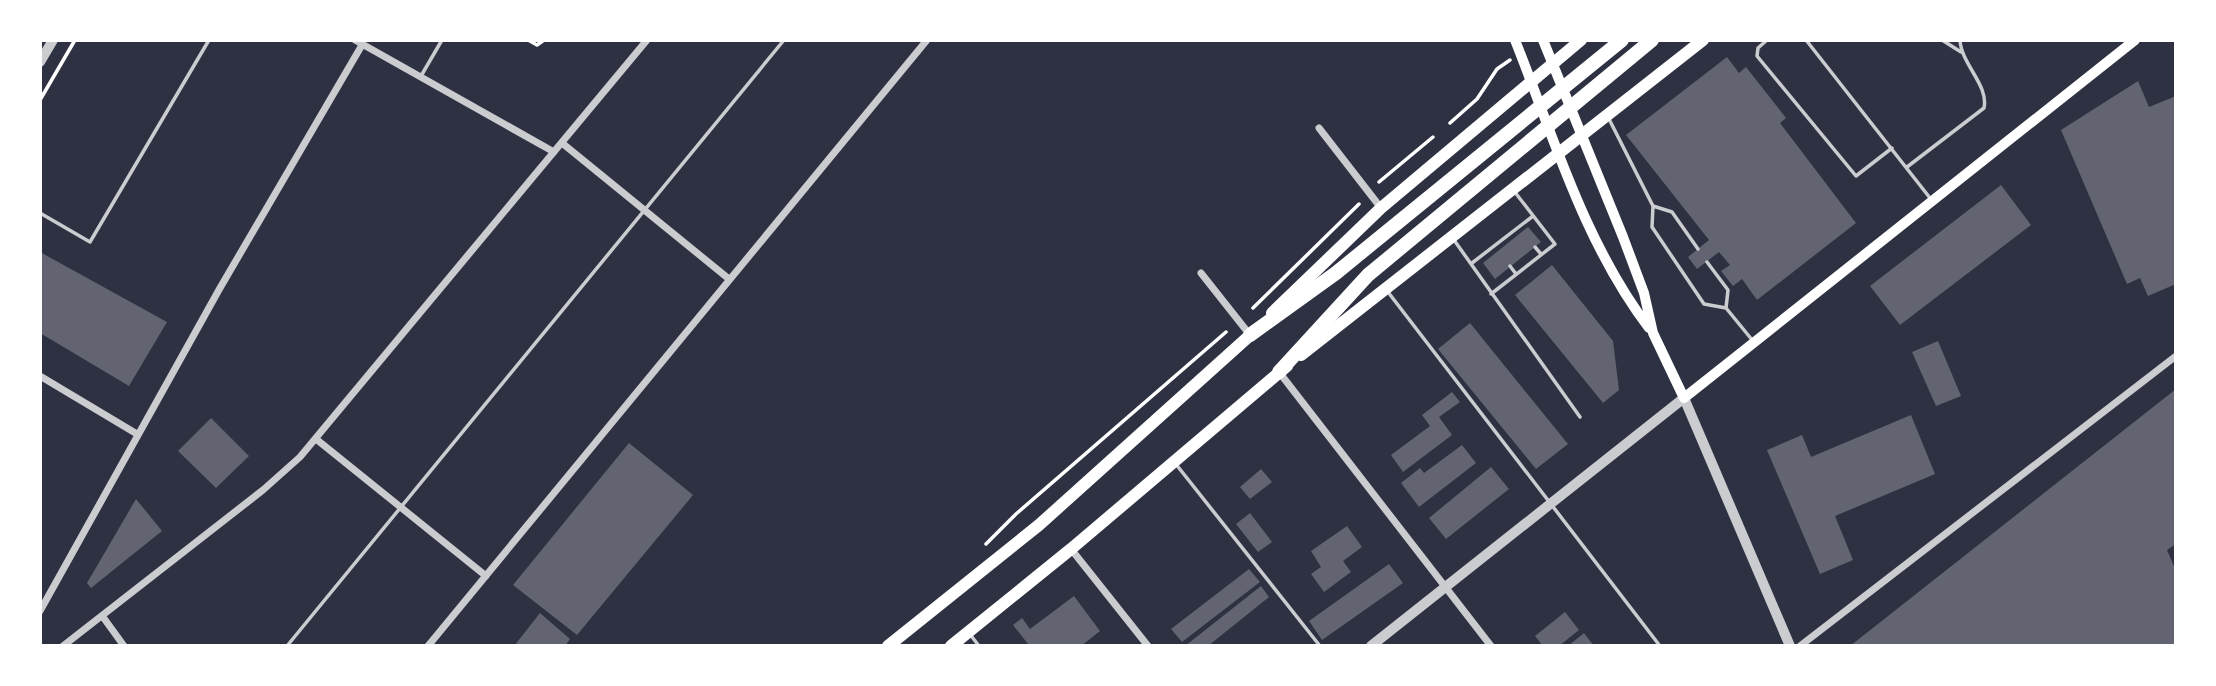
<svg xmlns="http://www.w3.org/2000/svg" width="2216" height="686" viewBox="0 0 2216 686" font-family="Signika,sans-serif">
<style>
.building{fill:#626471}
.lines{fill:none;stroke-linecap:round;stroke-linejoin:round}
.path{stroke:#fff;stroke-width:3.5}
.service{stroke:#caccd0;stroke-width:3.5}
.minor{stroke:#caccd0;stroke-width:7}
.tertiary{stroke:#caccd0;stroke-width:10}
.secondary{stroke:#fff;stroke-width:10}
.primary{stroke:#fff;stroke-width:12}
.motorway{stroke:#fff;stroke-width:14}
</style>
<rect width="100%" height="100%" fill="#2d3142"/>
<!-- building -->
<path class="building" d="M 1727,57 L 1739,73 L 1746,67 L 1786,118 L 1780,123 L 1856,223 L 1757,300 L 1742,279 L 1733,286 L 1721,271 L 1730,265 L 1719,252 L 1697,269 L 1688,257 L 1709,240 L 1626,135 Z
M 2138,81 L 2149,107 L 2176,96 L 2176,284 L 2148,296 L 2140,278 L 2127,284 L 2061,130 Z
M 2001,185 L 2031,225 L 1900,325 L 1870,286 Z
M 1528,227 L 1541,242 L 1495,279 L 1483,263 Z
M 40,252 L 167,322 L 129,386 L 40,333 Z
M 1552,265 L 1613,341 L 1619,390 L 1603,403 L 1515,295 Z
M 1470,323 L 1568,444 L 1536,469 L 1438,349 Z
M 1938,341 L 1961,396 L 1936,406 L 1912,352 Z
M 2176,389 L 2176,544 L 2167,550 L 2176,571 L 2176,646 L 1850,646 Z
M 1452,392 L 1460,402 L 1439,417 L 1452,435 L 1403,472 L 1391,455 L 1430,426 L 1422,415 Z
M 1911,415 L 1935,474 L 1835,516 L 1853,560 L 1820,574 L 1767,450 L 1802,435 L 1811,457 Z
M 211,418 L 249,456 L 216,488 L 178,451 Z
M 629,443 L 693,495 L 577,635 L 513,585 Z
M 1462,445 L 1476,463 L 1419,507 L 1401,483 L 1420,468 L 1424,473 Z
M 1491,467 L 1509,489 L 1446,539 L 1429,518 Z
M 1261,469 L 1272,482 L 1250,499 L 1240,487 Z
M 136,499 L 162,531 L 91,588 L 87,583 Z
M 1250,513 L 1272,542 L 1258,552 L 1236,524 Z
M 1347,526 L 1362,547 L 1343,561 L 1351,572 L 1324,592 L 1311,574 L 1321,567 L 1311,551 Z
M 1389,564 L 1403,583 L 1322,640 L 1309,621 Z
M 1249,569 L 1260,582 L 1182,642 L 1171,629 Z
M 1261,586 L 1269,597 L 1208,646 L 1185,646 Z
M 1074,596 L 1100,631 L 1081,646 L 1025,646 L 1028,644 L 1013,625 L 1022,618 L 1030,629 Z
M 1565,612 L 1579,630 L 1559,646 L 1543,646 L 1535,636 Z
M 540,613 L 570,639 L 565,646 L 514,646 Z
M 1584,633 L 1594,646 L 1568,646 Z"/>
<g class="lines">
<!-- path -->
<path class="path" d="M 528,40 L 537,45 L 544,40
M 40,100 L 75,40
M 1450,123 L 1477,99 L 1497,69 L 1510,60
M 1379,182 L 1433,137
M 1253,308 L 1359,204
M 986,544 L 1016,514 L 1226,332"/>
<!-- service -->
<path class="service" d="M 1767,40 L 1758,48 L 1757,56 L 1856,176 L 1892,148
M 1806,40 L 1930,198
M 1942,40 L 1961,52
M 421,76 L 442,40
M 1608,117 L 1653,206
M 1907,167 L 1984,108 C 1989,85 1961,64 1960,40
M 40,213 L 90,242 L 209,40
M 1454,240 L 1580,417
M 1535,247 L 1541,254
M 1698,249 L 1672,212 L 1653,206 L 1652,227 L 1704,304 L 1726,308 L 1753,341
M 1707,262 L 1728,290 L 1726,308
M 1472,263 L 1533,216
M 1510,266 L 1516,274
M 1388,292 L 1660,646
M 1491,294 L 1555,244 L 1514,191
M 1175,463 L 1320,646
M 969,633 L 979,646
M 287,646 L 784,40"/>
<!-- minor -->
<path class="minor" d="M 355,40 L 554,152
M 1319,128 L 1381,208
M 562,143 L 729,279
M 1201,273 L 1250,335
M 1279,372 L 1491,646
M 40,376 L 137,434
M 316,439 L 486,576
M 1071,549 L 1148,646
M 40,611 L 220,288 L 362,45
M 103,617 L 124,646
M 63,646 L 263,490 L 300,457 L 647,40
M 428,646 L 927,40
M 1800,646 L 2176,356"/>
<!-- tertiary -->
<path class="tertiary" d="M 40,62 L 53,40
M 1371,646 L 1684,398 L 1790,646"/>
<!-- secondary -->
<path class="secondary" d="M 1515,40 C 1554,138 1585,244 1649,328
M 1543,40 L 1623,237 L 1644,293 L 1653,333 L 1684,398 L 2135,40"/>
<!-- primary -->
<path class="primary" d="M 1272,313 L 1381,208 L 1581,40
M 1301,355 L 1703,40
M 888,646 L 1039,525 L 1257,329
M 951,646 L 1071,549 L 1287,366"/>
<!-- motorway -->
<path class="motorway" d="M 1250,335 L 1336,273 L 1622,40
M 1279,372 L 1368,275 L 1652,40"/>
</g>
<!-- border -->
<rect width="2216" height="686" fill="none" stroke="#ffffff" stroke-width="84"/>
</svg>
